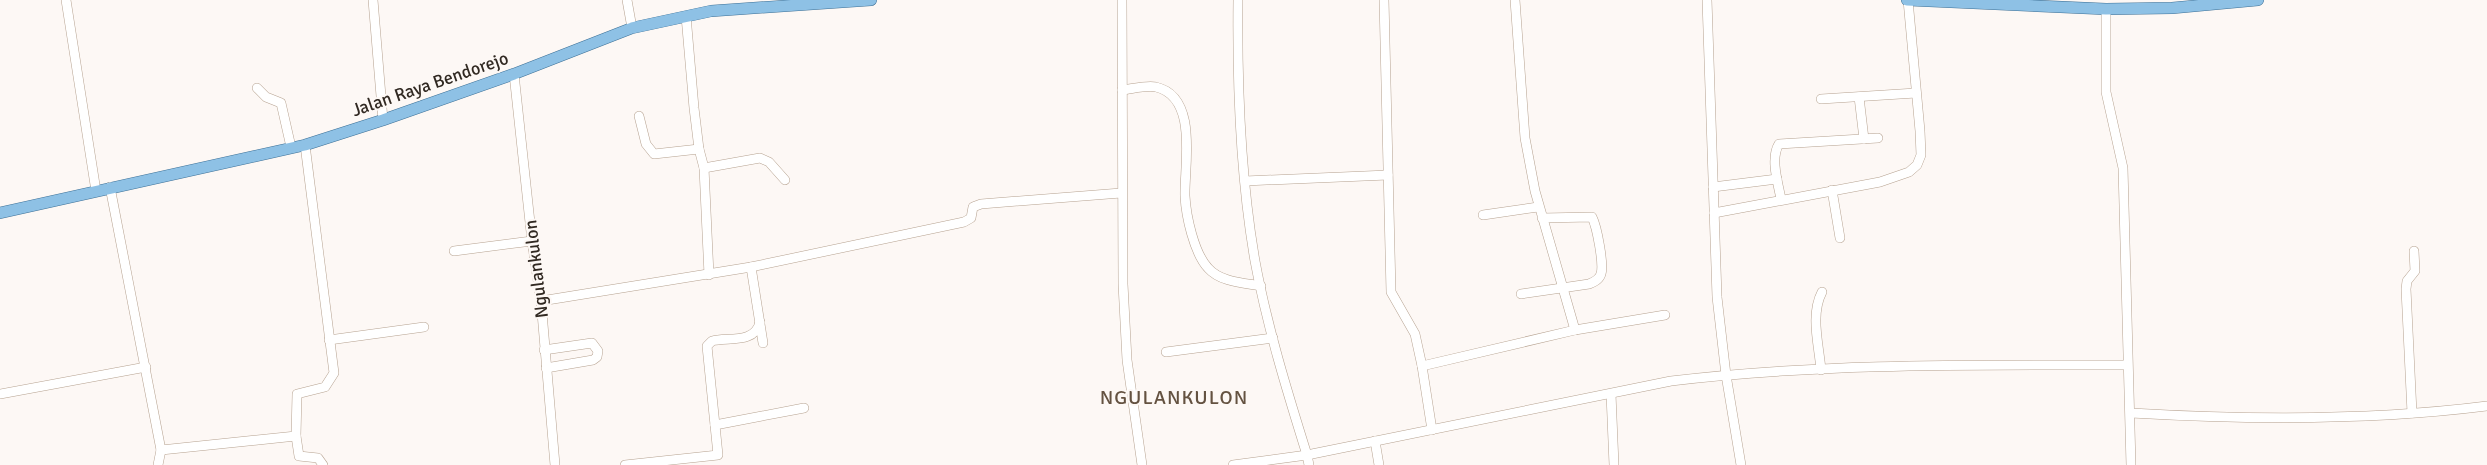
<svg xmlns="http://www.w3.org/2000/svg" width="2487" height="465" font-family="Signika,sans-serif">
	<rect width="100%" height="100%" fill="#fdf8f5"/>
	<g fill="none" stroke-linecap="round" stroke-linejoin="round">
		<defs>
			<g id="minor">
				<polyline points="66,0 96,191"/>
				<polyline points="373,0 383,120"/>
				<polyline points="627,0 632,28"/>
				<polyline points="1122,0 1123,284 1127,360 1142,465"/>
				<path d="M1238 0C1237 87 1240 175 1255 261 1267 326 1287 391 1307 455L1671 381C1822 363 1975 365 2127 365"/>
				<polyline points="1384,0 1391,292 1415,334 1422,366 1432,430"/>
				<polyline points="1515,0 1525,138 1535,191 1575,330 1665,315"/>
				<polyline points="1707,0 1717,297 1726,375 1741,465"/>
				<polyline points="2106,9 2106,92 2123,168 2131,465"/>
				<polyline points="686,16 694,108 699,149 704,168 709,275"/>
				<polyline points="514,74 532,241 541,301 555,465"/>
				<polyline points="257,88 266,97 281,103 291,147"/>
				<path d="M1122 90C1132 89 1146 85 1156 87 1199 97 1184 166 1185 196 1186 216 1194 253 1208 268 1220 282 1244 283 1261 286"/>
				<polyline points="1859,97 1864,139"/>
				<polyline points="1821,99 1916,93"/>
				<polyline points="639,116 646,144 654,154 699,149"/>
				<polyline points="305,145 334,373 325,387 297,394 296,436 299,456 318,458 323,465"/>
				<polyline points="704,168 760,158 769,162 785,180"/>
				<polyline points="1245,181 1388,175"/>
				<polyline points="110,187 161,450 296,436"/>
				<polyline points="1713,187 1777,179"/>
				<polyline points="1832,190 1840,238"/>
				<path d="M1781 199C1778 183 1770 158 1779 144L1878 138"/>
				<polyline points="1714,213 1880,182 1909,172 1917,165 1921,155 1920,131 1908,0"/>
				<polyline points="1483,215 1538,207"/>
				<polyline points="454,251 532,241"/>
				<polyline points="751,267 763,343"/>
				<path d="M1521 294 1589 284C1594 282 1599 280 1601 274 1604 264 1597 227 1592 217L1542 218"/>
				<polyline points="541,301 751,267 964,222 971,218 973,207 981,204 1121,193"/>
				<polyline points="329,340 424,327"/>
				<polyline points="544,350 592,343 598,351 597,357 593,360 546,368"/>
				<polyline points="1166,352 1273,338"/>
				<polyline points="1422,366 1575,330"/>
				<path d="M1821 370C1819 345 1810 315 1822 292"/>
				<polyline points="0,394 146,367"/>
				<polyline points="1611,394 1614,465"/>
				<path d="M2131 413C2250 420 2369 421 2487 406"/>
				<polyline points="2412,413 2406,289 2407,281 2415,271 2414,251"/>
				<polyline points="715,425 804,408"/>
				<polyline points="1375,441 1379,465"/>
				<polyline points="158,465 161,450"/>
				<path d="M625 465 718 455 707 346 712 341C728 337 755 344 760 322"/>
				<polyline points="1233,465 1307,455 1309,465"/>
			</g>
			<g id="major">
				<polyline points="1907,0 2106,9 2172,8 2258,0"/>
				<polyline points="0,213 305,145 383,120 514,74 632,28 711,11 871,0"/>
			</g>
		</defs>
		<use href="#minor" stroke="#b6a290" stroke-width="10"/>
		<use href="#major" stroke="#3d7096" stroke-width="12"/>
		<use href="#minor" stroke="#fff" stroke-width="9"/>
		<use href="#major" stroke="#8ec1e5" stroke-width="11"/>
	</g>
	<g text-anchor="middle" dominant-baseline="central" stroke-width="4" stroke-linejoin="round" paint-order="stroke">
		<g font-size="18" fill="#312922" stroke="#fdf8f5">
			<text transform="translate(430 84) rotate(-19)">Jalan Raya Bendorejo</text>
			<text transform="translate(536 269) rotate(-97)">Ngulankulon</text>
		</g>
		<g font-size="20" letter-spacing="1" fill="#645241" stroke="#fdf8f5">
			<text x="1174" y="397">NGULANKULON</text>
		</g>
	</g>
</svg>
